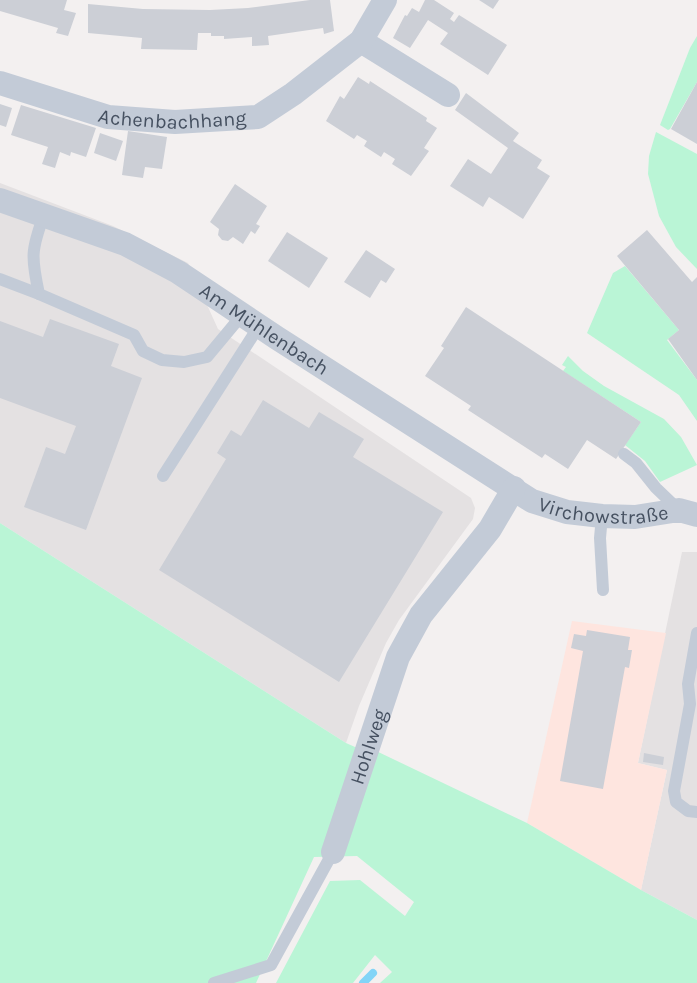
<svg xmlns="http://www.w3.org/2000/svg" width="697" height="983" font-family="Karla,sans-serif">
	<rect width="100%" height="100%" fill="#f3f0f0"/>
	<g fill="#e4e1e2">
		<polygon points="0,183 113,226 188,263 218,329 471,498 475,508 473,519 399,620 386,643 359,706 346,743 0,523"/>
		<polygon points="682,552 697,552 697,920 641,890 667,770 638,763"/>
	</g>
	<polygon fill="#fee5df" points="572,621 666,633 638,763 667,770 641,890 527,823"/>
	<g fill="#baf5d6">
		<polygon points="697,36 697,82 670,129 668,130 660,125 690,48"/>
		<polygon points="656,132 697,154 697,269 676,247 659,216 648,174 649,156"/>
		<polygon points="625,266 679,330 667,340 697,380 697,421 679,395 587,333 613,273"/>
		<polygon points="568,356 583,371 604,386 664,419 681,437 697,465 660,482 645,461 625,445 641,422 563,371 566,367 562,365"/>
		<polygon points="0,523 346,743 355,747 372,749 527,823 641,890 697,920 697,983 380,983 392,972 375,955 353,983 276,983 330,881 360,880 405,916 414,902 357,856 314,857 256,983 0,983"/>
	</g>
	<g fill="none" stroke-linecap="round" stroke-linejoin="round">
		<polyline stroke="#82d4f7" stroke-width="8" points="363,983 373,973"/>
	</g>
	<g fill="#cccfd6">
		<polygon points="0,0 67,0 64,10 76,13 68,36 56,33 58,28 0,11"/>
		<polygon points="310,0 330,0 334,31 324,34 323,28 268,36 269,45 252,46 252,37 224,39 224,36 211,36 211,33 198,33 197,50 141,49 142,38 88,33 88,4 143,9 210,10 248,8"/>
		<polygon points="425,0 434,0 454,13 450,19 454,22 459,15 507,45 488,75 440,44 448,33 428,20 410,48 393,38 405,15 407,16 412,8 419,12"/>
		<polygon points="479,0 499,0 493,9"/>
		<polygon points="358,77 369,84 370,81 427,118 426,121 437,128 424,148 429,151 411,176 392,164 395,159 384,152 381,157 364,146 367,141 357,135 354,139 326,121 340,96 344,99"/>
		<polygon points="697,82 697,144 671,129"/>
		<polygon points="466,93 519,133 513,141 542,160 537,168 550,176 523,219 489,197 483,207 450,186 468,159 491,174 508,148 455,110"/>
		<polygon points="0,104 12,108 6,127 0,125"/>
		<polygon points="21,105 96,128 86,157 71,152 70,156 60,152 55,168 42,164 48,147 11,135"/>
		<polygon points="128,131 167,137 162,169 145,167 143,178 122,175"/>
		<polygon points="100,133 123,141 116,161 94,153"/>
		<polygon points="235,184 267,206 256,224 260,226 255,234 251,231 243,244 233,237 228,241 222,240 218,235 219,229 210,222"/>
		<polygon points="647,230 692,282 697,277 697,380 668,339 679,330 617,256"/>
		<polygon points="287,232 328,258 309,288 268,261"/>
		<polygon points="366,250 395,269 386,283 381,280 370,298 344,282"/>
		<polygon points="466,307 641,422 616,459 587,440 568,469 545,454 542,458 468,410 471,406 425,376 444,348 441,346"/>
		<polygon points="50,319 119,344 111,366 142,378 86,530 24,507 46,447 65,454 76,426 0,398 0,321 43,337"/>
		<polygon points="263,400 309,428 319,412 364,439 353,457 443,512 339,682 159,570 226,459 217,453 231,430 241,436"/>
		<polygon points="587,630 630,637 628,650 632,650 629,668 625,667 603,789 560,781 583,651 571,648 574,634 586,636"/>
		<polygon points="644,753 664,757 663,765 643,762"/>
	</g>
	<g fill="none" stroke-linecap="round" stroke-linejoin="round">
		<g stroke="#c3cbd7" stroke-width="12">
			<path d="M44 215C31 250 31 257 39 294L134 335 143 351 162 360 184 362 207 357 242 315"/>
			<polyline points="0,279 39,294"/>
			<polyline points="624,454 636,463 656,488 679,510"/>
			<polyline points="163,476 259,326"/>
			<polyline points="602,516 600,538 603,590"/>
			<polyline points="697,633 688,684 690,704 674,791 676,802 688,811 697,812"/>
			<polyline points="214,983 271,965 333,852"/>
		</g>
		<g stroke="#c3cbd7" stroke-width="24">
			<polyline points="361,41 448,95"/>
			<path id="s1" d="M0 83 108 117 175 122 258 117 293 94 361 41 385 0"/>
			<path id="s2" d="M0 200 125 244 178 272 277 338 532 501 567 512 602 516 635 517 679 510 697 515"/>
			<path id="s3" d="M333 852 398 657 421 615 490 529 514 488"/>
		</g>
	</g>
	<g text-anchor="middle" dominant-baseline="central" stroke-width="4.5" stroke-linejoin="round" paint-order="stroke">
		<g font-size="20" fill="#465161" stroke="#fff">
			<text stroke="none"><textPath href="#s1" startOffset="178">Achenbachhang</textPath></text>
			<text stroke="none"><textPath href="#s2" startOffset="296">Am Mühlenbach</textPath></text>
			<text stroke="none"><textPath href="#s2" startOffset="687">Virchowstraße</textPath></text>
			<text stroke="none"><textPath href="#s3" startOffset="111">Hohlweg</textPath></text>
		</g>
	</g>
</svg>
